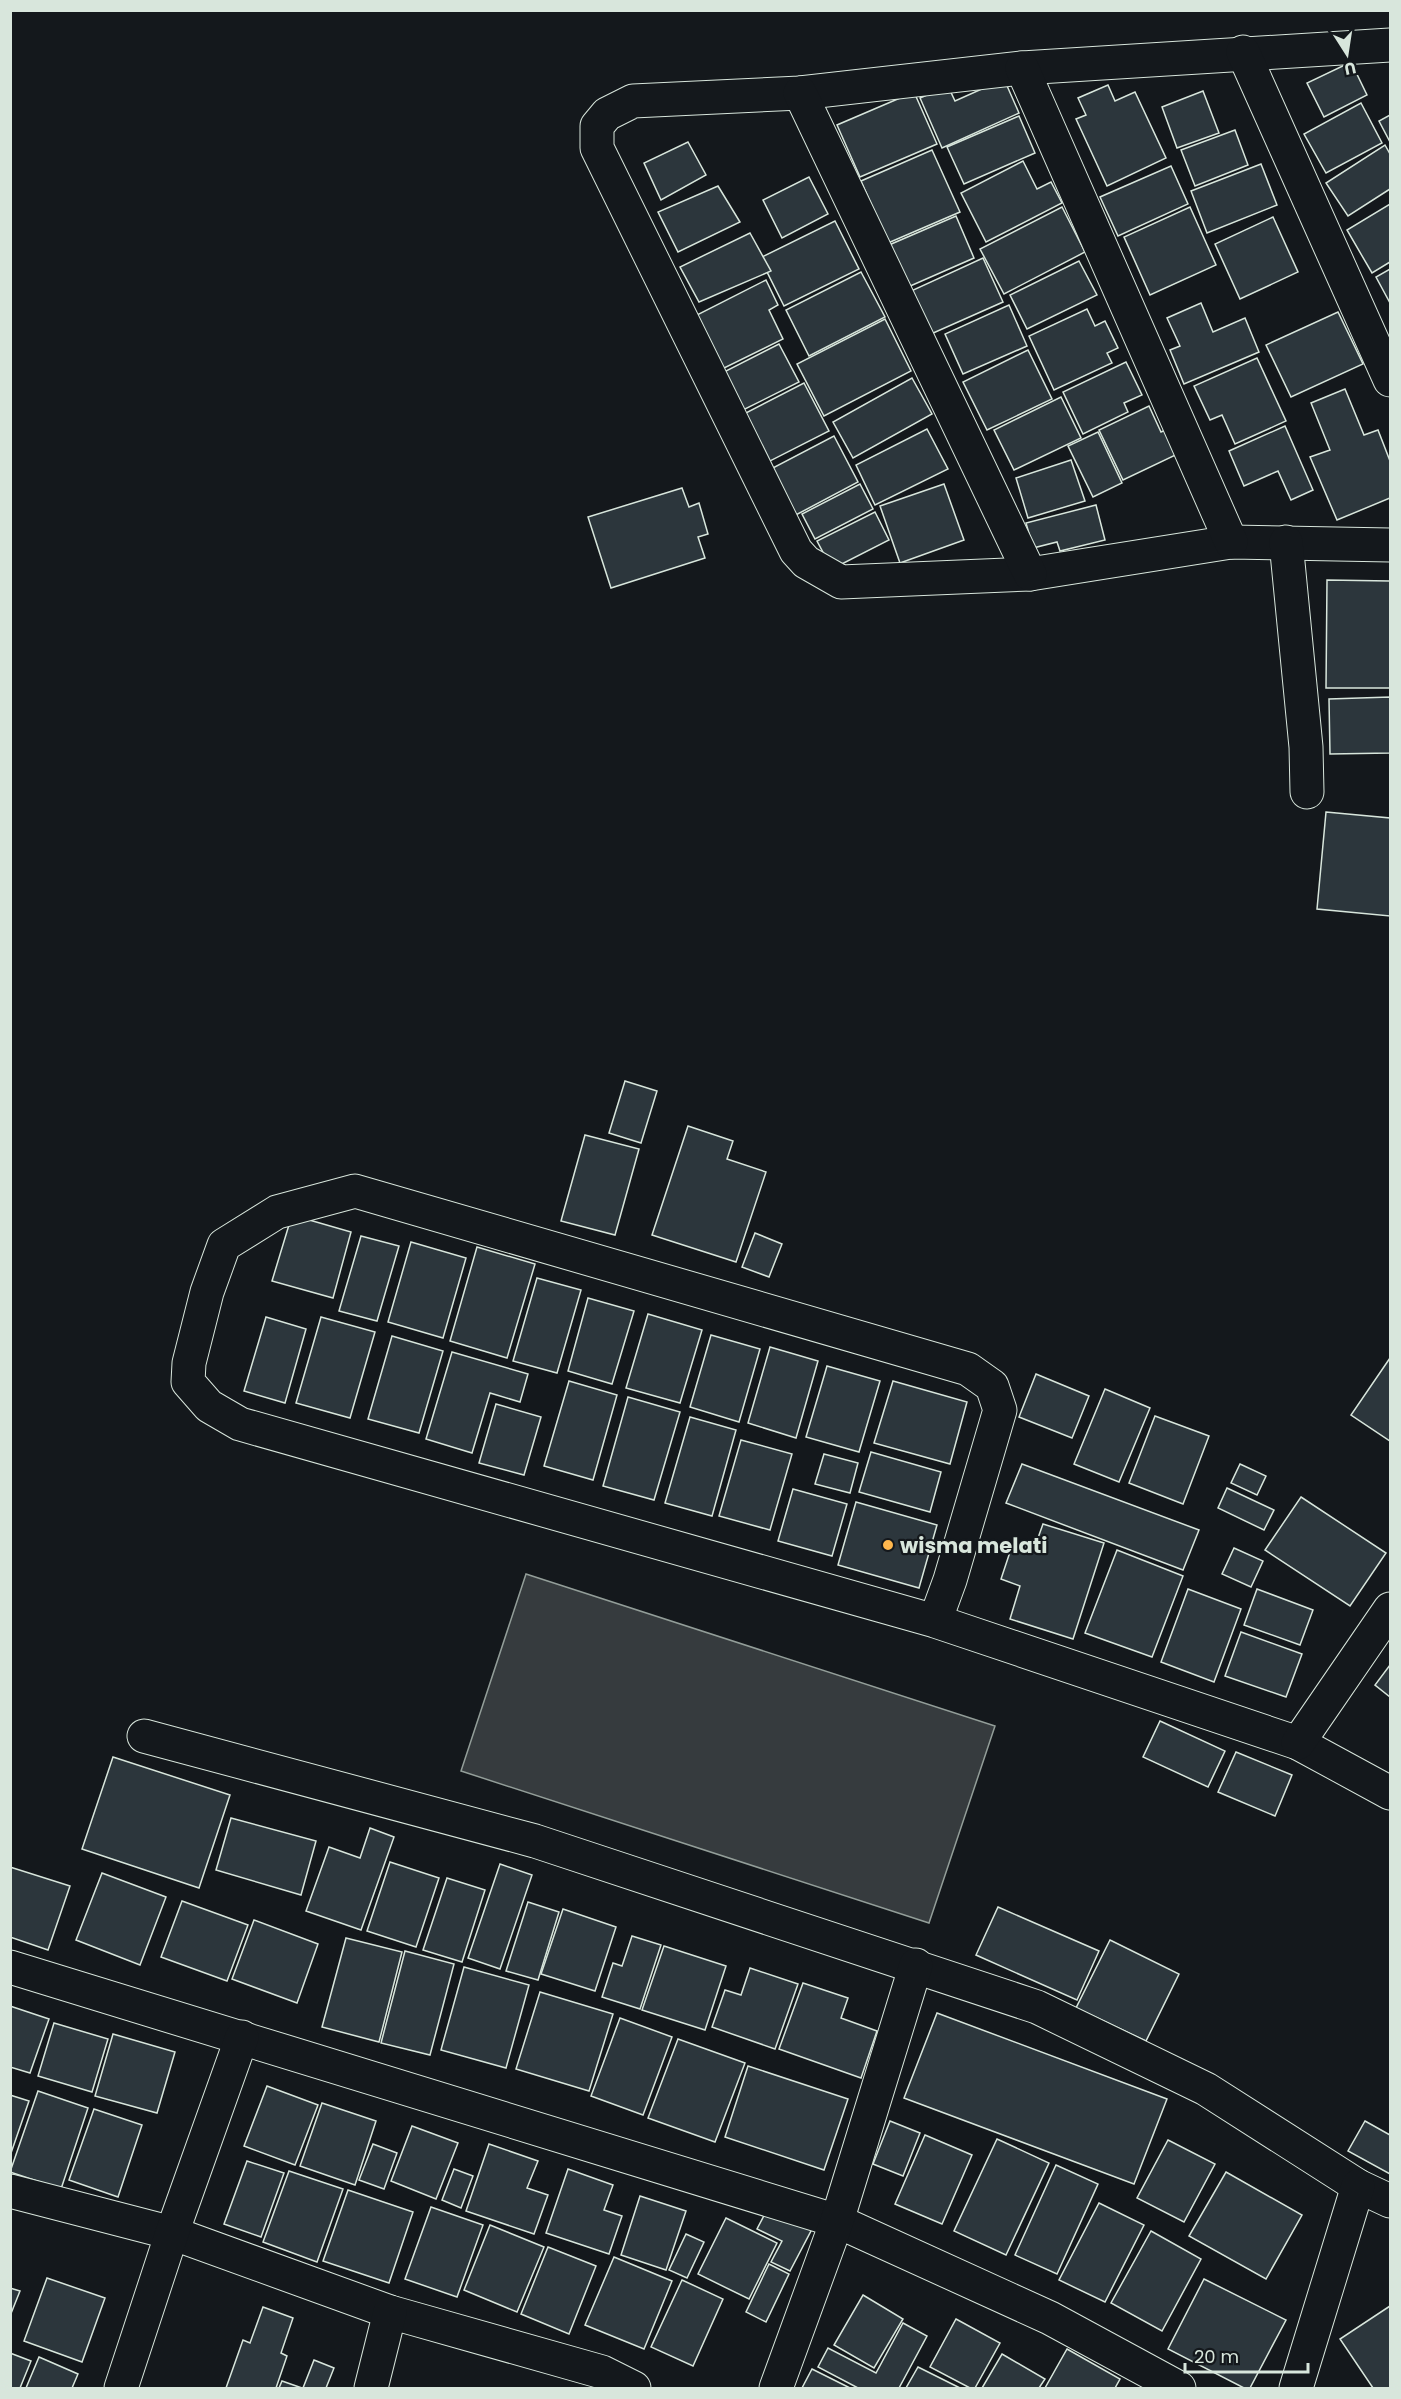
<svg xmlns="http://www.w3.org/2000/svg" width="1401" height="2399" font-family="Poppins,sans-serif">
	<rect width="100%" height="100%" fill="#14181c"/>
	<polygon fill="#363b3e" stroke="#939e99" stroke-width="1.5" points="526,1574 995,1726 929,1923 461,1771"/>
	<g fill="#2c363c" stroke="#d8e6dc" stroke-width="1.5">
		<polygon points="1351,62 1367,95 1324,117 1307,83"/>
		<polygon points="1004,79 1019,113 942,148 920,98 948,86 955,101"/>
		<polygon points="1108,85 1115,101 1135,92 1166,158 1107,186 1076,119 1086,115 1078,98"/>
		<polygon points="1203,91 1219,133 1177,148 1162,107"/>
		<polygon points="914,92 937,144 860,177 837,125"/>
		<polygon points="1361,103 1382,143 1326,173 1304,134"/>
		<polygon points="1390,115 1390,142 1379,121"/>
		<polygon points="1019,116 1035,153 964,184 947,147"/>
		<polygon points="1235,130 1248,165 1195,186 1181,150"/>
		<polygon points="688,142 706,175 661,200 644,163"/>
		<polygon points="1385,145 1390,154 1390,189 1348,216 1326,183"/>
		<polygon points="932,150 960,212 888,243 861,181"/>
		<polygon points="1023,161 1037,189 1051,182 1062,203 986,242 961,193"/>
		<polygon points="1261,164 1277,205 1207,233 1191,191"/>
		<polygon points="1171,166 1188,204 1118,236 1100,197"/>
		<polygon points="809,177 828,214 782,238 763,200"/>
		<polygon points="718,186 740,222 678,252 658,212"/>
		<polygon points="1390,204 1390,262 1372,273 1347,230"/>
		<polygon points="1062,207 1085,252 1004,294 980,249"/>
		<polygon points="1190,207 1216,265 1150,295 1124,237"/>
		<polygon points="956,216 974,258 908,287 889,245"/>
		<polygon points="1273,217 1298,272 1240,299 1215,244"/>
		<polygon points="835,221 859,269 784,306 760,258"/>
		<polygon points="750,233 771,271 699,302 680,267"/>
		<polygon points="983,258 1003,302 931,334 911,291"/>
		<polygon points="1079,261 1097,295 1027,329 1010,295"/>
		<polygon points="1390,269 1390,303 1376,277"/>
		<polygon points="861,272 885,317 809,356 786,310"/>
		<polygon points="766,280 778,305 769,310 783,339 716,372 689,319"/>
		<polygon points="1201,303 1213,332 1245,318 1259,352 1184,384 1170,350 1180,346 1167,318"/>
		<polygon points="1009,305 1027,346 963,374 945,334"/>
		<polygon points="1087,309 1095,326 1105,321 1118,348 1107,353 1112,363 1054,390 1029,336"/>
		<polygon points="1338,312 1363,364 1291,397 1266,345"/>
		<polygon points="885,319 911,371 824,416 797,364"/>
		<polygon points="779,344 799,382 739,412 720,374"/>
		<polygon points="1028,350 1052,399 987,430 963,382"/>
		<polygon points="1257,358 1286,421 1235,444 1222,415 1210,420 1194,386"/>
		<polygon points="1126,362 1142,395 1124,403 1128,412 1083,434 1063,392"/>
		<polygon points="912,378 932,414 853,458 833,422"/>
		<polygon points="804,383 829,431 762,465 738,417"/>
		<polygon points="1345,389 1364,435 1378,430 1390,461 1390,498 1337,520 1310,457 1330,450 1311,403"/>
		<polygon points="1061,397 1081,438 1014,470 994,430"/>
		<polygon points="1149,406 1161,432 1173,427 1184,451 1123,480 1099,430"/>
		<polygon points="1285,426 1313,490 1291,500 1278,471 1244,486 1229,451"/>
		<polygon points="927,429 948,469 875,505 856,465"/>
		<polygon points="1098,432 1122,483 1093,497 1068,446"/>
		<polygon points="834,436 858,482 792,517 767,471"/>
		<polygon points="1071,460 1085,501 1028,518 1016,478"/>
		<polygon points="860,484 873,509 815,539 802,514"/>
		<polygon points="944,484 964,540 900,563 880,506"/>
		<polygon points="682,488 689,507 699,503 708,534 698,537 705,558 611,588 588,517"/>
		<polygon points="1096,505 1105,540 1060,551 1057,542 1033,548 1026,523"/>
		<polygon points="875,512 889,540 832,569 817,541"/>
		<polygon points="1327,580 1390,581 1390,688 1326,688"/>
		<polygon points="1390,697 1390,753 1330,754 1329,699"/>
		<polygon points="1326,812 1390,818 1390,916 1317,909"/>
		<polygon points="625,1081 657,1091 641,1143 609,1133"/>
		<polygon points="688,1126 733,1141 727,1159 766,1172 736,1262 652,1235"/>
		<polygon points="585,1135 639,1149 615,1235 561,1221"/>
		<polygon points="292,1215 351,1232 333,1298 272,1281"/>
		<polygon points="755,1233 782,1244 769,1277 742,1267"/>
		<polygon points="361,1236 399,1246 377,1321 339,1311"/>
		<polygon points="411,1242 466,1258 443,1338 388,1322"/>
		<polygon points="477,1247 535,1264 507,1358 450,1341"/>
		<polygon points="537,1278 581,1290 557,1373 513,1361"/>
		<polygon points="588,1298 634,1311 612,1384 568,1371"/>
		<polygon points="648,1314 702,1330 680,1403 626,1388"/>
		<polygon points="266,1317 306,1329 285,1403 244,1391"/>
		<polygon points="321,1317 375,1332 350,1418 296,1403"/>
		<polygon points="711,1335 760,1349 739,1422 690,1407"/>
		<polygon points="392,1336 443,1351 419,1433 368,1419"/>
		<polygon points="770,1347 818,1361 796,1438 748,1423"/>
		<polygon points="452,1352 528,1374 520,1402 490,1393 472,1453 426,1439"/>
		<polygon points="1390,1358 1390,1441 1351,1415"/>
		<polygon points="827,1366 880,1381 859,1452 806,1437"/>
		<polygon points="1036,1374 1089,1396 1072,1438 1019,1417"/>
		<polygon points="569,1381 617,1395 593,1480 544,1466"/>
		<polygon points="893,1381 967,1402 950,1464 874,1443"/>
		<polygon points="1105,1389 1150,1408 1119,1482 1074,1464"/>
		<polygon points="628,1397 680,1412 654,1500 603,1486"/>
		<polygon points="496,1404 541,1417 524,1475 479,1463"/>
		<polygon points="1155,1416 1209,1436 1183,1504 1129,1483"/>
		<polygon points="690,1417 736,1430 712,1516 665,1503"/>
		<polygon points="741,1440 792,1454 770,1530 719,1516"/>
		<polygon points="871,1452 941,1472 930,1512 859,1492"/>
		<polygon points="824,1454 858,1463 850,1493 815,1484"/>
		<polygon points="1022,1464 1199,1530 1183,1570 1006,1503"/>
		<polygon points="1240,1464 1266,1476 1257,1495 1231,1483"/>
		<polygon points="1227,1488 1274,1510 1264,1530 1218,1508"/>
		<polygon points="793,1489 847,1504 832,1556 778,1541"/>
		<polygon points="1301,1497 1386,1553 1350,1606 1265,1550"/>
		<polygon points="856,1502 937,1525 919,1588 838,1565"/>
		<polygon points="1043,1524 1104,1543 1073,1639 1010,1619 1020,1586 1001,1579 1013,1543 1034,1549"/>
		<polygon points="1234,1548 1263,1561 1251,1587 1222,1574"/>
		<polygon points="1117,1550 1183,1576 1152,1657 1085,1633"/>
		<polygon points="1188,1589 1241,1609 1214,1682 1161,1662"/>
		<polygon points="1257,1589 1313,1610 1300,1645 1244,1625"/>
		<polygon points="1241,1632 1302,1654 1286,1697 1225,1676"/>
		<polygon points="1390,1665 1390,1697 1375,1685"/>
		<polygon points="1160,1721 1225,1751 1208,1787 1143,1757"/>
		<polygon points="1236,1752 1292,1775 1275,1816 1218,1792"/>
		<polygon points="113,1757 230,1795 199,1888 82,1849"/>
		<polygon points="231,1818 316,1841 301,1895 216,1870"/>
		<polygon points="370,1828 394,1837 361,1930 306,1911 329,1847 360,1858"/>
		<polygon points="390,1862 439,1878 416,1947 367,1931"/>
		<polygon points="500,1864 532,1875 500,1969 468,1958"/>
		<polygon points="10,1867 70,1886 48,1950 10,1937"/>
		<polygon points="102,1873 166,1897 140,1965 76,1940"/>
		<polygon points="447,1878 485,1890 462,1962 423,1950"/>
		<polygon points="182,1901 248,1925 227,1981 161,1957"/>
		<polygon points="528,1902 559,1912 538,1980 506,1971"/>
		<polygon points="998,1907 1099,1951 1077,2000 976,1955"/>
		<polygon points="563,1909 616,1927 595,1991 541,1974"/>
		<polygon points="254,1920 318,1944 297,2003 232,1979"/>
		<polygon points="632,1936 661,1945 640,2009 602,1997 613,1963 622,1966"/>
		<polygon points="346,1938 402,1952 379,2042 322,2027"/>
		<polygon points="1110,1940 1179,1974 1146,2041 1076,2008"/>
		<polygon points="664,1946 726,1966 705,2030 642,2010"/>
		<polygon points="405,1951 454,1964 430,2055 381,2043"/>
		<polygon points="464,1967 529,1985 506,2068 441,2050"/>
		<polygon points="750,1968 798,1984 775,2049 712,2027 725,1990 741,1995"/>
		<polygon points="803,1983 848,1998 841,2018 877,2031 861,2078 779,2049"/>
		<polygon points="540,1992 613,2014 589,2091 516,2069"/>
		<polygon points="10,2006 49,2019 30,2073 10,2067"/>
		<polygon points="937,2013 1167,2099 1134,2184 904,2098"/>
		<polygon points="620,2018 672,2037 643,2115 591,2096"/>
		<polygon points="54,2023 108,2039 92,2092 38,2076"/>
		<polygon points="113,2034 175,2052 157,2113 95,2096"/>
		<polygon points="678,2039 745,2063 715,2142 648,2118"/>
		<polygon points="748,2066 848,2099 824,2170 725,2137"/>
		<polygon points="267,2086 318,2105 295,2165 244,2146"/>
		<polygon points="38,2091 88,2108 61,2189 10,2172"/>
		<polygon points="10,2095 29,2101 10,2156"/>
		<polygon points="322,2103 376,2121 355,2185 300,2166"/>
		<polygon points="94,2109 142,2125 118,2197 69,2180"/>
		<polygon points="890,2121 920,2133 903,2176 873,2164"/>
		<polygon points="1365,2121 1390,2135 1390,2174 1348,2151"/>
		<polygon points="412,2126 458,2143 436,2199 391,2181"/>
		<polygon points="925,2135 972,2155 942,2224 895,2204"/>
		<polygon points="997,2139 1049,2163 1006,2255 954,2231"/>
		<polygon points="1168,2140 1215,2164 1184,2222 1137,2198"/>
		<polygon points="373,2144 397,2153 384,2189 359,2180"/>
		<polygon points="489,2144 538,2161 527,2188 548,2195 534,2234 466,2211"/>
		<polygon points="247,2161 284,2173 261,2237 224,2224"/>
		<polygon points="1056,2165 1098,2184 1057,2274 1015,2255"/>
		<polygon points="454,2169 473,2176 461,2208 442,2200"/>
		<polygon points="568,2169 613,2185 604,2210 622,2216 609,2254 546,2233"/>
		<polygon points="289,2171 343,2189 317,2262 263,2242"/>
		<polygon points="1226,2172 1302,2215 1266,2279 1189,2236"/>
		<polygon points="348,2190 413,2212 389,2283 323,2261"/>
		<polygon points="640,2196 686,2211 666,2270 621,2255"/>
		<polygon points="1099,2203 1144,2225 1105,2302 1059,2280"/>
		<polygon points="431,2207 483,2225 457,2297 405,2279"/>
		<polygon points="768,2208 812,2229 790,2271 771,2262 782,2241 757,2229"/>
		<polygon points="726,2218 777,2243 749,2299 698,2274"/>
		<polygon points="490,2225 544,2247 517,2312 464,2290"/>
		<polygon points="1151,2231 1201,2259 1162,2331 1111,2303"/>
		<polygon points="686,2234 704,2242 687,2278 669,2270"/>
		<polygon points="548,2247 596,2266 569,2334 521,2314"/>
		<polygon points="614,2257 672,2281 644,2349 585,2325"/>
		<polygon points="769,2264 789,2274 766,2322 746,2312"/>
		<polygon points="47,2278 105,2298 82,2362 24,2341"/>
		<polygon points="1204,2279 1286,2320 1250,2388 1244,2388 1168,2349"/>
		<polygon points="682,2280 723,2299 693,2366 651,2347"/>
		<polygon points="10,2288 20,2291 10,2316"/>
		<polygon points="863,2295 903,2319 874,2368 834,2345"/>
		<polygon points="1390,2306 1390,2388 1373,2388 1340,2339"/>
		<polygon points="263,2307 293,2318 281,2353 287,2356 276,2388 226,2388 243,2340 250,2343"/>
		<polygon points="956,2319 1000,2343 975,2388 970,2388 930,2367"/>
		<polygon points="903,2323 927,2336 899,2388 858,2388 818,2367 828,2348 876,2373"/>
		<polygon points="1067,2349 1120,2379 1115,2388 1045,2388"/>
		<polygon points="10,2353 31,2361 20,2388 10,2388"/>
		<polygon points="1002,2354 1045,2379 1039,2388 982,2388"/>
		<polygon points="39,2357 78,2374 72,2388 26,2388"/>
		<polygon points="314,2360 334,2368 326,2388 303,2388"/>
		<polygon points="918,2367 960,2388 906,2388"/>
		<polygon points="812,2369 850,2388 802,2388"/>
		<polygon points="282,2381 302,2388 279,2388"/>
	</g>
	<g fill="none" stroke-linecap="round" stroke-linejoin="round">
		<defs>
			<g id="minor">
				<polyline points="1390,45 1022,68 800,93 633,101 607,114 597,126 597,148 796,551 806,562 841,582 1030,574 1231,542 1390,545"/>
				<polyline points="1243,52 1390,380"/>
				<polyline points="1022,68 1231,542"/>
				<polyline points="800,93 1030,574"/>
				<polyline points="1286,542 1306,747 1307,792"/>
				<polyline points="935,1621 950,1580 1000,1410 992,1386 968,1369 355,1191 277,1212 224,1245 207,1292 189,1363 188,1382 209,1406 240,1424 935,1621 1298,1743 1390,1793"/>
				<polyline points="144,1736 535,1841 1037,2007 1206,2089 1358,2186 1390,2201"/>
				<polyline points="1298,1743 1390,1609"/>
				<polyline points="10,1967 837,2221 1050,2318 1179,2388"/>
				<polyline points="10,2191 172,2233 390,2312 602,2372 634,2388"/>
				<polyline points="121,2388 172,2233 242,2037"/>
				<polyline points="371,2388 390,2312"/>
				<polyline points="776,2388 837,2221 916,1965"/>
				<polyline points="1296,2388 1358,2186"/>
			</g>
		</defs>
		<use href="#minor" stroke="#d8e6dc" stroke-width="35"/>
		<use href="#minor" stroke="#14181c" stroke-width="33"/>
	</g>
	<circle fill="#ffb74d" stroke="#14181c" stroke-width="2" cx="888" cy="1545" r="6"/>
	<g text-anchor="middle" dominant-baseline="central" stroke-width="4.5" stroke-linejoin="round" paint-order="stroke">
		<g font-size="21" font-weight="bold" fill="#d8e6dc" stroke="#14181c" text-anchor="start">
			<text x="900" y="1545">wisma melati</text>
		</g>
	</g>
	<rect width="1401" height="2399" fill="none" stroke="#d8e6dc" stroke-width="24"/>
	<g transform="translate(1347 54) rotate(168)" stroke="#14181c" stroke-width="4.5" paint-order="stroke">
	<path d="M0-4.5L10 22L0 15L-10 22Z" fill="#d8e6dc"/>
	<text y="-9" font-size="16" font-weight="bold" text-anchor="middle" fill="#d8e6dc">U</text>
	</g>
	<path d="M1185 2363v9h123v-9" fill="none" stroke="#d8e6dc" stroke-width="3"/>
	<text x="1194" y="2363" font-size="18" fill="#d8e6dc" stroke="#14181c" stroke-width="4.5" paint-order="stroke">20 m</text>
</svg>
